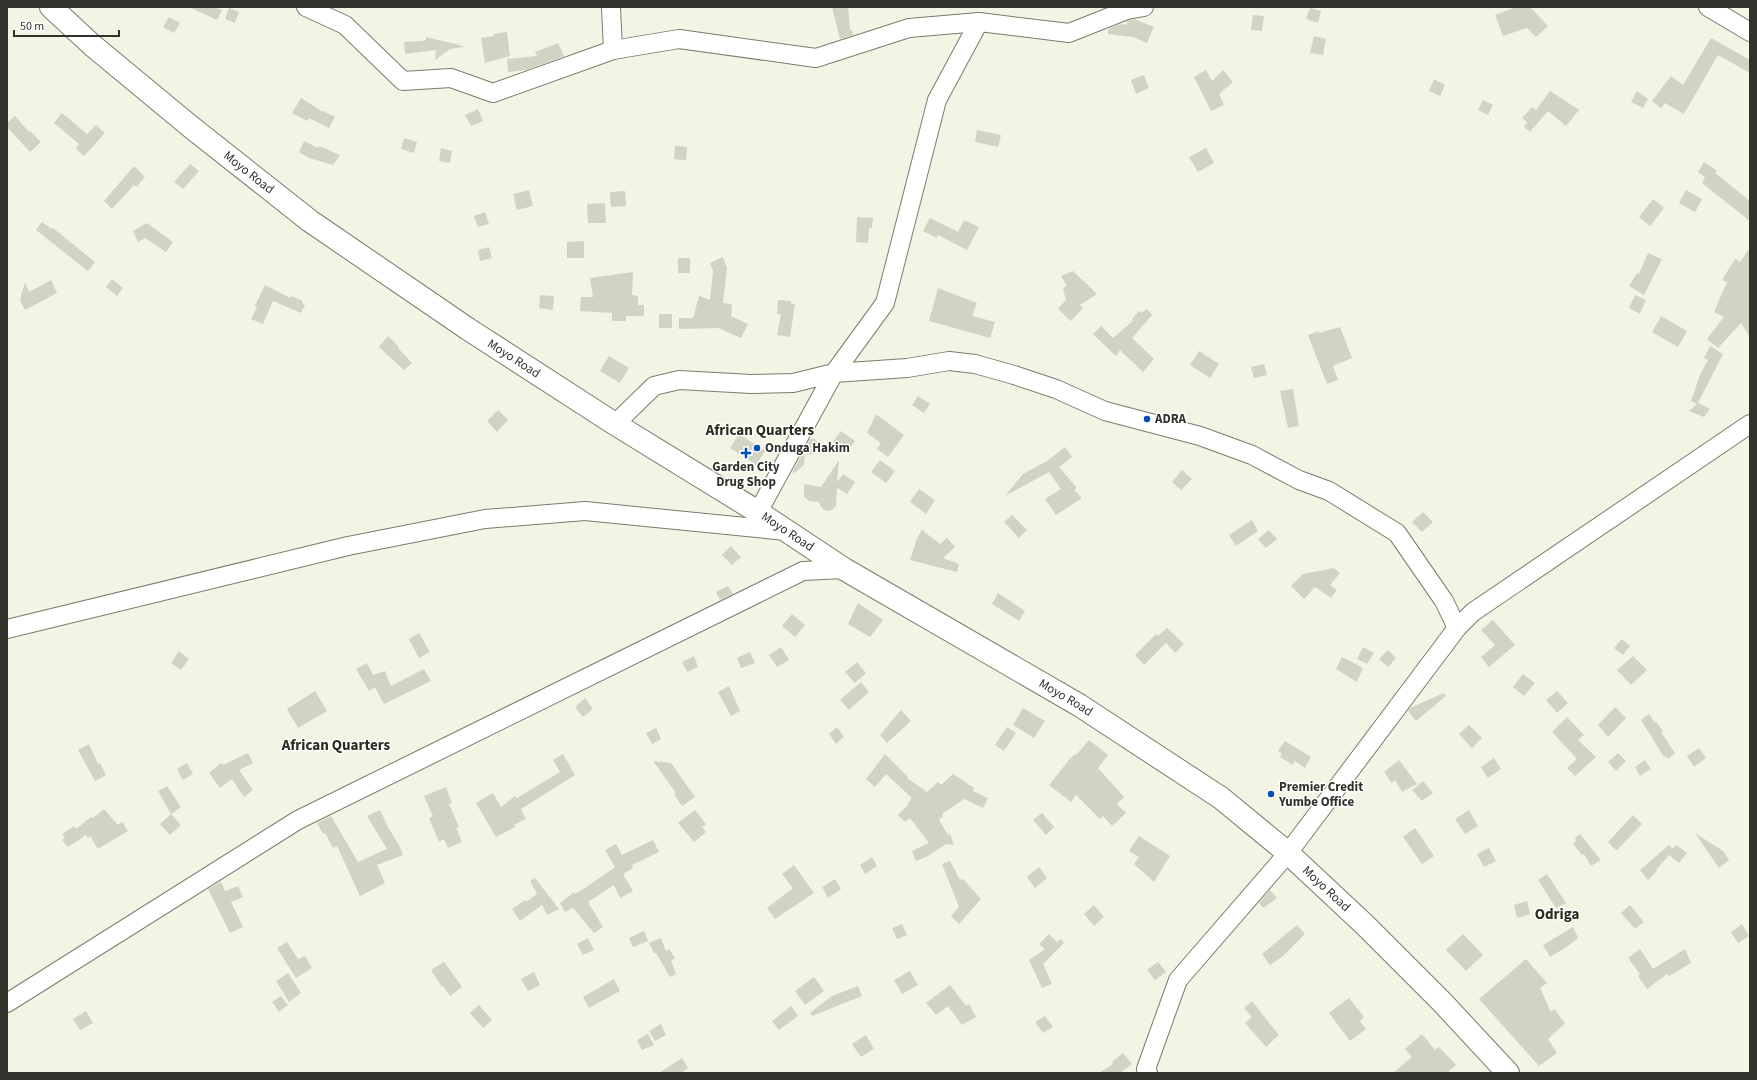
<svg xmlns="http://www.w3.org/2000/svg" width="1757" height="1080" font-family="'Source Sans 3',sans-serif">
	<rect width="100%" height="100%" fill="#f3f4e4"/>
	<g fill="#d2d3c2">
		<polygon points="189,7 215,7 222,10 217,20"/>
		<polygon points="832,7 848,7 850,30 852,30 853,35 840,39"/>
		<polygon points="1517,7 1530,7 1548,26 1536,37 1527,28 1503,36 1495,15"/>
		<polygon points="229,8 239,12 235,23 225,19"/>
		<polygon points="1310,8 1321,11 1318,23 1306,19"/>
		<polygon points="1253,15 1264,16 1262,31 1251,30"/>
		<polygon points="169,17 180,23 174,33 163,27"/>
		<polygon points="1134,19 1154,27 1147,43 1133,37 1108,34 1108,29 1121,24 1127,25 1127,21"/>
		<polygon points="507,32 510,56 485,63 481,38 494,36 494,34"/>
		<polygon points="1314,36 1326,39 1323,55 1310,53"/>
		<polygon points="426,37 463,46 463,47 450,49 435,60 436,50 405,54 404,42 422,41 426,40"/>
		<polygon points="1711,38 1750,60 1750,73 1718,55 1684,114 1665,103 1661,108 1652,101 1671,76 1683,85"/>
		<polygon points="558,43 564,56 526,70 508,72 507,59 537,56 535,52"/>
		<polygon points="1206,70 1212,81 1223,70 1233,82 1219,94 1224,105 1211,111 1194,77"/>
		<polygon points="1144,75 1149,88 1136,94 1131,80"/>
		<polygon points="1434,79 1445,85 1440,96 1429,91"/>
		<polygon points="1550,91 1579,110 1566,126 1548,111 1530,132 1524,127 1527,122 1522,118 1532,107 1536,110"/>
		<polygon points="1637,91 1648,99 1643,108 1631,102"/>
		<polygon points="301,98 323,112 323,111 335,117 329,128 309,118 307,121 292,113"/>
		<polygon points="1483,100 1493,105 1488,115 1478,110"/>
		<polygon points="478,109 483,121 471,126 465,115"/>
		<polygon points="62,113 87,134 96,125 105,133 84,156 76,149 79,144 54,123"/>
		<polygon points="15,116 29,132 30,131 41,142 30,152 7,127 7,123"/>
		<polygon points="977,130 1001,135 998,147 975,142"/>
		<polygon points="404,138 417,142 414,153 401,149"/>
		<polygon points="304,141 318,148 319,146 340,155 333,165 309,158 299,152"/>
		<polygon points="675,146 687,147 686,160 674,159"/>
		<polygon points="441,148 452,151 450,163 439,161"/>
		<polygon points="1206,148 1214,163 1198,172 1189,157"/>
		<polygon points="1704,162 1717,171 1715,173 1750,201 1750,221 1702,183 1705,177 1698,172"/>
		<polygon points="190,164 199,171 183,189 174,182"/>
		<polygon points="134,166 145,177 136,187 134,185 112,209 104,201"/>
		<polygon points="529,190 533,206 517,210 513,194"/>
		<polygon points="1686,190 1702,199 1695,212 1679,203"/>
		<polygon points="625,191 626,206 611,207 610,192"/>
		<polygon points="1653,199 1664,208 1650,226 1639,217"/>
		<polygon points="605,203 606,223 588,223 587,204"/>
		<polygon points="485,212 489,224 478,227 474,216"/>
		<polygon points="857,217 873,218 872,228 869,228 868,243 856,242"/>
		<polygon points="930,218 958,232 964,220 979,227 967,250 938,235 937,238 923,231"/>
		<polygon points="42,222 52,229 53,228 95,262 88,271 36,230"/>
		<polygon points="147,223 173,242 166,252 145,238 138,242 133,231"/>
		<polygon points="584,241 584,258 567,258 567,242"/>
		<polygon points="489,247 492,258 480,261 478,250"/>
		<polygon points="1750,248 1750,337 1741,323 1718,348 1707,339 1724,317 1714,312 1727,282 1722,280 1735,259 1740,262"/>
		<polygon points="1648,253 1662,259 1644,295 1629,286 1637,273 1639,274"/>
		<polygon points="723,257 727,268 723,303 732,304 731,316 748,324 741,338 718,328 679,329 679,318 693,318 699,296 710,300 713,271 710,263"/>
		<rect x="678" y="258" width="12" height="15"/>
		<polygon points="1073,271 1097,294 1080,305 1083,308 1071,321 1058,309 1066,300 1063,288 1067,286 1061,276"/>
		<polygon points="633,272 632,295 638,296 638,305 644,305 644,316 626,316 626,321 612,321 612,313 580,311 581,297 593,297 590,278"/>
		<polygon points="112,279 123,288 117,296 106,287"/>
		<polygon points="51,280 57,293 25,310 20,300 25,282 29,292"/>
		<polygon points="265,285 290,298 291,296 303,301 302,303 305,305 301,313 273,301 263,324 251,319 257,307 255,306"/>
		<polygon points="938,288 977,303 972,316 995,322 990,338 929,321"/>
		<polygon points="540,295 554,296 553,310 539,308"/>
		<polygon points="1635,295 1646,300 1640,314 1629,308"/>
		<polygon points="778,300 791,301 791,304 795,304 790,337 777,335 781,314 777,314"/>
		<polygon points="1147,309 1152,315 1132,338 1154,359 1143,372 1120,350 1116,356 1093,334 1101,326 1113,338 1133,321 1132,319 1139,311 1141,313"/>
		<rect x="659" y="314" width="13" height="14"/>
		<polygon points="1661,316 1687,331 1678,347 1652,332"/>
		<polygon points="1340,327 1352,358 1333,366 1338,380 1327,384 1308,335 1318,331 1319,333"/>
		<polygon points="388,336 399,347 398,348 412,363 404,370 379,347"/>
		<polygon points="1710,346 1723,354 1698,403 1710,409 1704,417 1689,411 1697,404 1691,401 1700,375 1708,360 1704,358"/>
		<polygon points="1199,351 1219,364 1210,378 1190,365"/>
		<polygon points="609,356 629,368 620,383 600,371"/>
		<polygon points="1264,364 1267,375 1254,378 1251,367"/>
		<polygon points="1293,389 1299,426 1288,428 1280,391"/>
		<polygon points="918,396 930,404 924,413 912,405"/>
		<polygon points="498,410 508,420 497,432 487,421"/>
		<polygon points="876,414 904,435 888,457 877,449 881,443 867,433"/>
		<polygon points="841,431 855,441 846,453 833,442"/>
		<polygon points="739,434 765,451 756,465 730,448"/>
		<polygon points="810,439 815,439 820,446 815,453 807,455 805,448"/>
		<polygon points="1065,447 1072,457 1059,467 1077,488 1074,490 1082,498 1056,515 1045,499 1061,489 1049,472 1005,496 1023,474 1047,461"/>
		<polygon points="805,455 804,465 793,474 794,469 801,456"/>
		<polygon points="839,460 837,482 843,474 855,482 847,494 837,488 836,506 832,510 826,511 821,507 819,502 809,501 804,497 804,484 821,487"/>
		<polygon points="880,460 895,471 886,483 871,472"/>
		<polygon points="1182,470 1192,479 1181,490 1172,482"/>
		<polygon points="919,489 935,500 926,514 910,502"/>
		<polygon points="1423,512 1433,522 1422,532 1412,522"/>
		<polygon points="1012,515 1027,530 1019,538 1004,522"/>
		<polygon points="1252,520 1258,531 1236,546 1229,535"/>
		<polygon points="922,530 940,544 947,538 955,547 943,558 959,564 957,572 910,560 917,538"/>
		<polygon points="1269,530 1277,539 1266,548 1258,539"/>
		<polygon points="731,546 741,557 732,565 722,555"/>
		<polygon points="1334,568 1340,573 1330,585 1337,590 1331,598 1315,587 1304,599 1291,586 1303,574"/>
		<polygon points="728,586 733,594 720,600 716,592"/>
		<polygon points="998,593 1025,611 1019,621 992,604"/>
		<polygon points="858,603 883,620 870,637 848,624"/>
		<polygon points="792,614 805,625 795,637 782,626"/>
		<polygon points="1493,620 1515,645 1489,667 1481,657 1495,645 1481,630"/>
		<polygon points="1167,628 1184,644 1175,653 1166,643 1144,665 1135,655 1156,634 1158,636"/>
		<polygon points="419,633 430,652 419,658 409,639"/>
		<polygon points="1622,639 1630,646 1623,655 1614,648"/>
		<polygon points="781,647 789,660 777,667 769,655"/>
		<polygon points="1363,647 1374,653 1367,664 1357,659"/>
		<polygon points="1388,650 1396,658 1388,667 1379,659"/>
		<polygon points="179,651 189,659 181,670 171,663"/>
		<polygon points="750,652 755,663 741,668 737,658"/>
		<polygon points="694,656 698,667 687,672 682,662"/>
		<polygon points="1633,656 1647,670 1631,685 1617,670"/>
		<polygon points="1342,657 1363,668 1357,682 1336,669"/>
		<polygon points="857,662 866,673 855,683 845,672"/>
		<polygon points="367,663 373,675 385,671 391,686 424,669 431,681 384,704 375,687 369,691 356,669"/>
		<polygon points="1523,674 1535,683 1524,696 1513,687"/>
		<polygon points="861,682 869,692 849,710 840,700"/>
		<polygon points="729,686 740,711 731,716 718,692"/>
		<polygon points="315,691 327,711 298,728 287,709"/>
		<polygon points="1557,691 1568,703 1557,713 1546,700"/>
		<polygon points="1444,693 1446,696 1416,721 1408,711 1410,708"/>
		<polygon points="585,698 593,709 583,717 575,707"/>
		<polygon points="1615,707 1626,718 1608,737 1598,725"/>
		<polygon points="1023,708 1045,721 1034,738 1013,725"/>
		<polygon points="901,710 911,721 887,743 880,735"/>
		<polygon points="1649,714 1655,723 1656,722 1663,731 1661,732 1675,753 1668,759 1666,756 1664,757 1641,720"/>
		<polygon points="1567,717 1584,735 1578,740 1596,757 1575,776 1567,768 1577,759 1552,732"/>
		<polygon points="1469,725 1482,738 1472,748 1459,734"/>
		<polygon points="837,727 844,737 836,744 829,734"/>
		<polygon points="1007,727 1016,733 1004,751 995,745"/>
		<polygon points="656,728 661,739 652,744 646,733"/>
		<polygon points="1089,740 1108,755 1098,768 1124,797 1117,804 1126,813 1112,826 1103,816 1100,819 1076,795 1071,802 1049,785 1069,760 1075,754 1076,755"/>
		<polygon points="1285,741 1311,757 1305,768 1295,761 1293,765 1280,757 1282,754 1278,751"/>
		<polygon points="89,744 98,764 100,763 106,775 95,781 78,750"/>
		<polygon points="1699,748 1706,758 1694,767 1687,756"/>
		<polygon points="248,753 253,763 239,770 253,790 244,797 232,779 220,788 209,773 221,763 223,765"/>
		<polygon points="1618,753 1626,761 1616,771 1608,762"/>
		<polygon points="563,754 575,775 521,809 526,819 514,825 515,827 496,837 476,803 493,793 501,807 515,796 517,798 560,772 553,760"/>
		<polygon points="885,754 908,777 907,778 927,792 938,782 941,785 953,774 974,788 973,791 988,798 983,808 964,799 942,814 943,816 939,820 948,835 950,834 954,845 946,844 928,856 916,861 912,851 929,843 910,818 905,822 898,815 909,804 908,803 912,798 886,774 875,787 866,779"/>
		<polygon points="1494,758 1501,769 1488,778 1481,767"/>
		<polygon points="1399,760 1417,784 1402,792 1395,780 1392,783 1384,772"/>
		<polygon points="1645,760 1651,769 1640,776 1635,767"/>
		<polygon points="653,761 671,763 695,797 682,806 674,794 676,793"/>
		<polygon points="187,763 193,774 183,780 177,769"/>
		<polygon points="1423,781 1433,793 1422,801 1412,790"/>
		<polygon points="167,786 181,807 171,814 158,791"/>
		<polygon points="446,787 452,803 449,804 459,827 456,828 462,842 448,848 444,839 439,842 429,818 433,816 424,796"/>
		<polygon points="104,809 118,825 122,822 128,831 98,849 90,836 88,838 86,835 68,847 62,840 65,838 62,834 74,826 76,829 91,817 93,818"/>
		<polygon points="380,810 388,827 400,847 403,855 377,865 385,883 360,896 337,846 333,848 325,833 323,834 317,823 331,816 358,862 387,849 367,816"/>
		<polygon points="695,810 706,824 702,827 706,832 694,842 678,823"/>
		<polygon points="1469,810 1478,826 1465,834 1455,819"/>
		<polygon points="1042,813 1054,827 1046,835 1033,820"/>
		<polygon points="171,814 181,825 170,835 160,824"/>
		<polygon points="1633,815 1642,824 1617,850 1616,850 1608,842"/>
		<polygon points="1415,828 1434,856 1422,864 1403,837"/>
		<polygon points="1695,833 1723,851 1729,860 1719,868"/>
		<polygon points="1580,834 1601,860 1591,866 1584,854 1582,855 1573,844 1576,841 1575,838"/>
		<polygon points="1139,836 1170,856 1154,882 1134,864 1139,857 1129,851"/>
		<polygon points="653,840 659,852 632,865 633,868 623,874 633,891 620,898 614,885 588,902 603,927 594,933 573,908 565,912 560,903 574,892 575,894 585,888 615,867 605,850 616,844 622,855"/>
		<polygon points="1669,845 1673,849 1676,845 1687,853 1679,863 1669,855 1656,870 1657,871 1648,880 1640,870"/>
		<polygon points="1489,848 1496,861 1484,867 1477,854"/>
		<polygon points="872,857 877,866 865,874 860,865"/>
		<polygon points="950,861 960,880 963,879 981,899 959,924 951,916 959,907 942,864"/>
		<polygon points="794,865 814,893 775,919 767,908 793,888 782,874"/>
		<polygon points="1039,867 1047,878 1035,888 1027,877"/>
		<polygon points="1547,874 1566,903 1556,908 1538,880"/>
		<polygon points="535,878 559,909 547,915 542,905 520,921 512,909 525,900 526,902 537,894 530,881"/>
		<polygon points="835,879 841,889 828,898 822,887"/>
		<polygon points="221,882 225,891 238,886 243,897 231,902 243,927 230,933 208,889"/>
		<polygon points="1270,890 1277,898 1263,908 1259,903"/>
		<polygon points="1527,901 1530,914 1517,918 1514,905"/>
		<polygon points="1094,905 1104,917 1094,926 1084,914"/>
		<polygon points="1630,905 1644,922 1635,929 1621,913"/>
		<polygon points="902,924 907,935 897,939 892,928"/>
		<polygon points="1742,924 1749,936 1738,943 1731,932"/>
		<polygon points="1297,925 1305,934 1283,956 1270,965 1262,954"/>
		<polygon points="1573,927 1578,938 1568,946 1550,957 1543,945"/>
		<polygon points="644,931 648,941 633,947 629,938"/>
		<polygon points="1049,934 1057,942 1061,939 1064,943 1043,964 1052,984 1042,988 1029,960 1045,949 1039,944"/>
		<polygon points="1463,934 1483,955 1466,971 1446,950"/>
		<polygon points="588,938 594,950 583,955 577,944"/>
		<polygon points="661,938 666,951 669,949 675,958 671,961 676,974 670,977 656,953 654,953 649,943"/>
		<polygon points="287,942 298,959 305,956 312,968 296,978 277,948"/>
		<polygon points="1640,949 1653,969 1685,949 1691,963 1669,976 1667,974 1647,989 1638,976 1640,974 1628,958"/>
		<polygon points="1526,959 1547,983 1540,988 1551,1012 1554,1009 1565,1023 1548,1039 1557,1053 1539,1066 1479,999"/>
		<polygon points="444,962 462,987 450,996 443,986 442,987 431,970"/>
		<polygon points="1158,962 1166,972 1155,980 1147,970"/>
		<polygon points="910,971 918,985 902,994 894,980"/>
		<polygon points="534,972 540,985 528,991 521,979"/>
		<polygon points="288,973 301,993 289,1002 276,981"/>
		<polygon points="814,977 824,991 805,1005 795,991"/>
		<polygon points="614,979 620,991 589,1008 583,997"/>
		<polygon points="950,985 966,1006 969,1004 976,1017 962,1025 948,1006 936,1015 926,1003"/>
		<polygon points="858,986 862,996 812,1016 810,1013 832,996"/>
		<polygon points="281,996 288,1005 279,1012 272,1002"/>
		<polygon points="1349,998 1364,1017 1360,1021 1366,1029 1350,1041 1329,1013"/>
		<polygon points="1252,1001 1279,1035 1266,1047 1245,1023 1252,1017 1244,1008"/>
		<polygon points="479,1005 492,1020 483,1028 470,1013"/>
		<polygon points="791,1006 798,1016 779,1030 772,1021"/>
		<polygon points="86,1011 93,1023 80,1030 73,1019"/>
		<polygon points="1045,1016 1053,1027 1043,1033 1035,1022"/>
		<polygon points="661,1024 666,1035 655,1041 649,1031"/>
		<polygon points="648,1034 654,1045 642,1050 637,1040"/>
		<polygon points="1422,1034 1435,1050 1439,1047 1456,1065 1447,1073 1393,1073 1412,1057 1405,1049"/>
		<polygon points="866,1035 874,1049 861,1057 852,1044"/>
		<polygon points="1123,1053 1132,1064 1120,1073 1099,1073 1113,1064 1112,1062"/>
		<polygon points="682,1058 688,1068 681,1073 659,1073"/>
	</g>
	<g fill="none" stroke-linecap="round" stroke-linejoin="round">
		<defs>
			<g id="minor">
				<polyline points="306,7 345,25 403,81 451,78 493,93 613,50 679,39 816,58 909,28 979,22"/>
				<polyline points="611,7 613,50"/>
				<polyline points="1708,7 1750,32"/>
				<polyline points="615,424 654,386 679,380 751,384 793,383 834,373 907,368 949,361 975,364 1014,375 1056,389 1105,411 1200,436 1252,455 1299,480 1329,491 1397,533 1444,601 1457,628"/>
				<polyline points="758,512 834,373 885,303 937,100 979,22 1069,33 1127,10 1144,7"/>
				<polyline points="7,629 348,546 485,519 585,511 786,531"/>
				<polyline points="7,1003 298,820 803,571 844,569"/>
				<polyline points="1148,1073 1146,1069 1178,980 1288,853 1457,628 1473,612 1750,424"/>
			</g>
			<g id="major">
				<path id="s1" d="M51 7 92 45 191 127 310 221 468 329 615 424 758 512 844 569 1079 705 1221 798 1288 853 1365 925 1442 1002 1508 1073"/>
			</g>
		</defs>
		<use href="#minor" stroke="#7b7c6d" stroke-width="20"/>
		<use href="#major" stroke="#7b7c6d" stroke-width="24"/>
		<use href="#minor" stroke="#fff" stroke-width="18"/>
		<use href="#major" stroke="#fff" stroke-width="22"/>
	</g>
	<g fill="#004eb8" stroke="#fff" stroke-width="1.5">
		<circle cx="1147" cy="419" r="4"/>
		<circle cx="757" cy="448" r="4"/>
		<path d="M744 447h4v4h4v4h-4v4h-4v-4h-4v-4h4z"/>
		<circle cx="1271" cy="794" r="4"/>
	</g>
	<g text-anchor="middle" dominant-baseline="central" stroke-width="3" stroke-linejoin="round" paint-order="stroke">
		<g font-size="13" fill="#32322c" stroke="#fff">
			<text stroke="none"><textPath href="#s1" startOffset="258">Moyo Road</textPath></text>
			<text stroke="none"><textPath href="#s1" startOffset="582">Moyo Road</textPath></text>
			<text stroke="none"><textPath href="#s1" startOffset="906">Moyo Road</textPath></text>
			<text stroke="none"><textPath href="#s1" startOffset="1230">Moyo Road</textPath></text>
			<text stroke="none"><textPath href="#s1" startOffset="1554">Moyo Road</textPath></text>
		</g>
		<g font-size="13" font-weight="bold" fill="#32322c" stroke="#fff" text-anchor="start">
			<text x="1155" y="419">ADRA</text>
			<text x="765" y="448">Onduga Hakim</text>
			<text x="746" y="467" text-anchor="middle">Garden City<tspan x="746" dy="15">Drug Shop</tspan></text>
			<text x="1279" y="787">Premier Credit<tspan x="1279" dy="15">Yumbe Office</tspan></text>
		</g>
		<g font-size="15" font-weight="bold" fill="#2b2b1e" stroke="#fff">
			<text x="760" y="430">African Quarters</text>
			<text x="336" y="745">African Quarters</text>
			<text x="1557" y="914">Odriga</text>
		</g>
	</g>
	<rect width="1757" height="1080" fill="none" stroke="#32322c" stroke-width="16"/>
	<path d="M14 30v6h105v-6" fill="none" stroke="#32322c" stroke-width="2"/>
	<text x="20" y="30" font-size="12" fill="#32322c" stroke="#ffffff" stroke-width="3" paint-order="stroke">50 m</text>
</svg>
